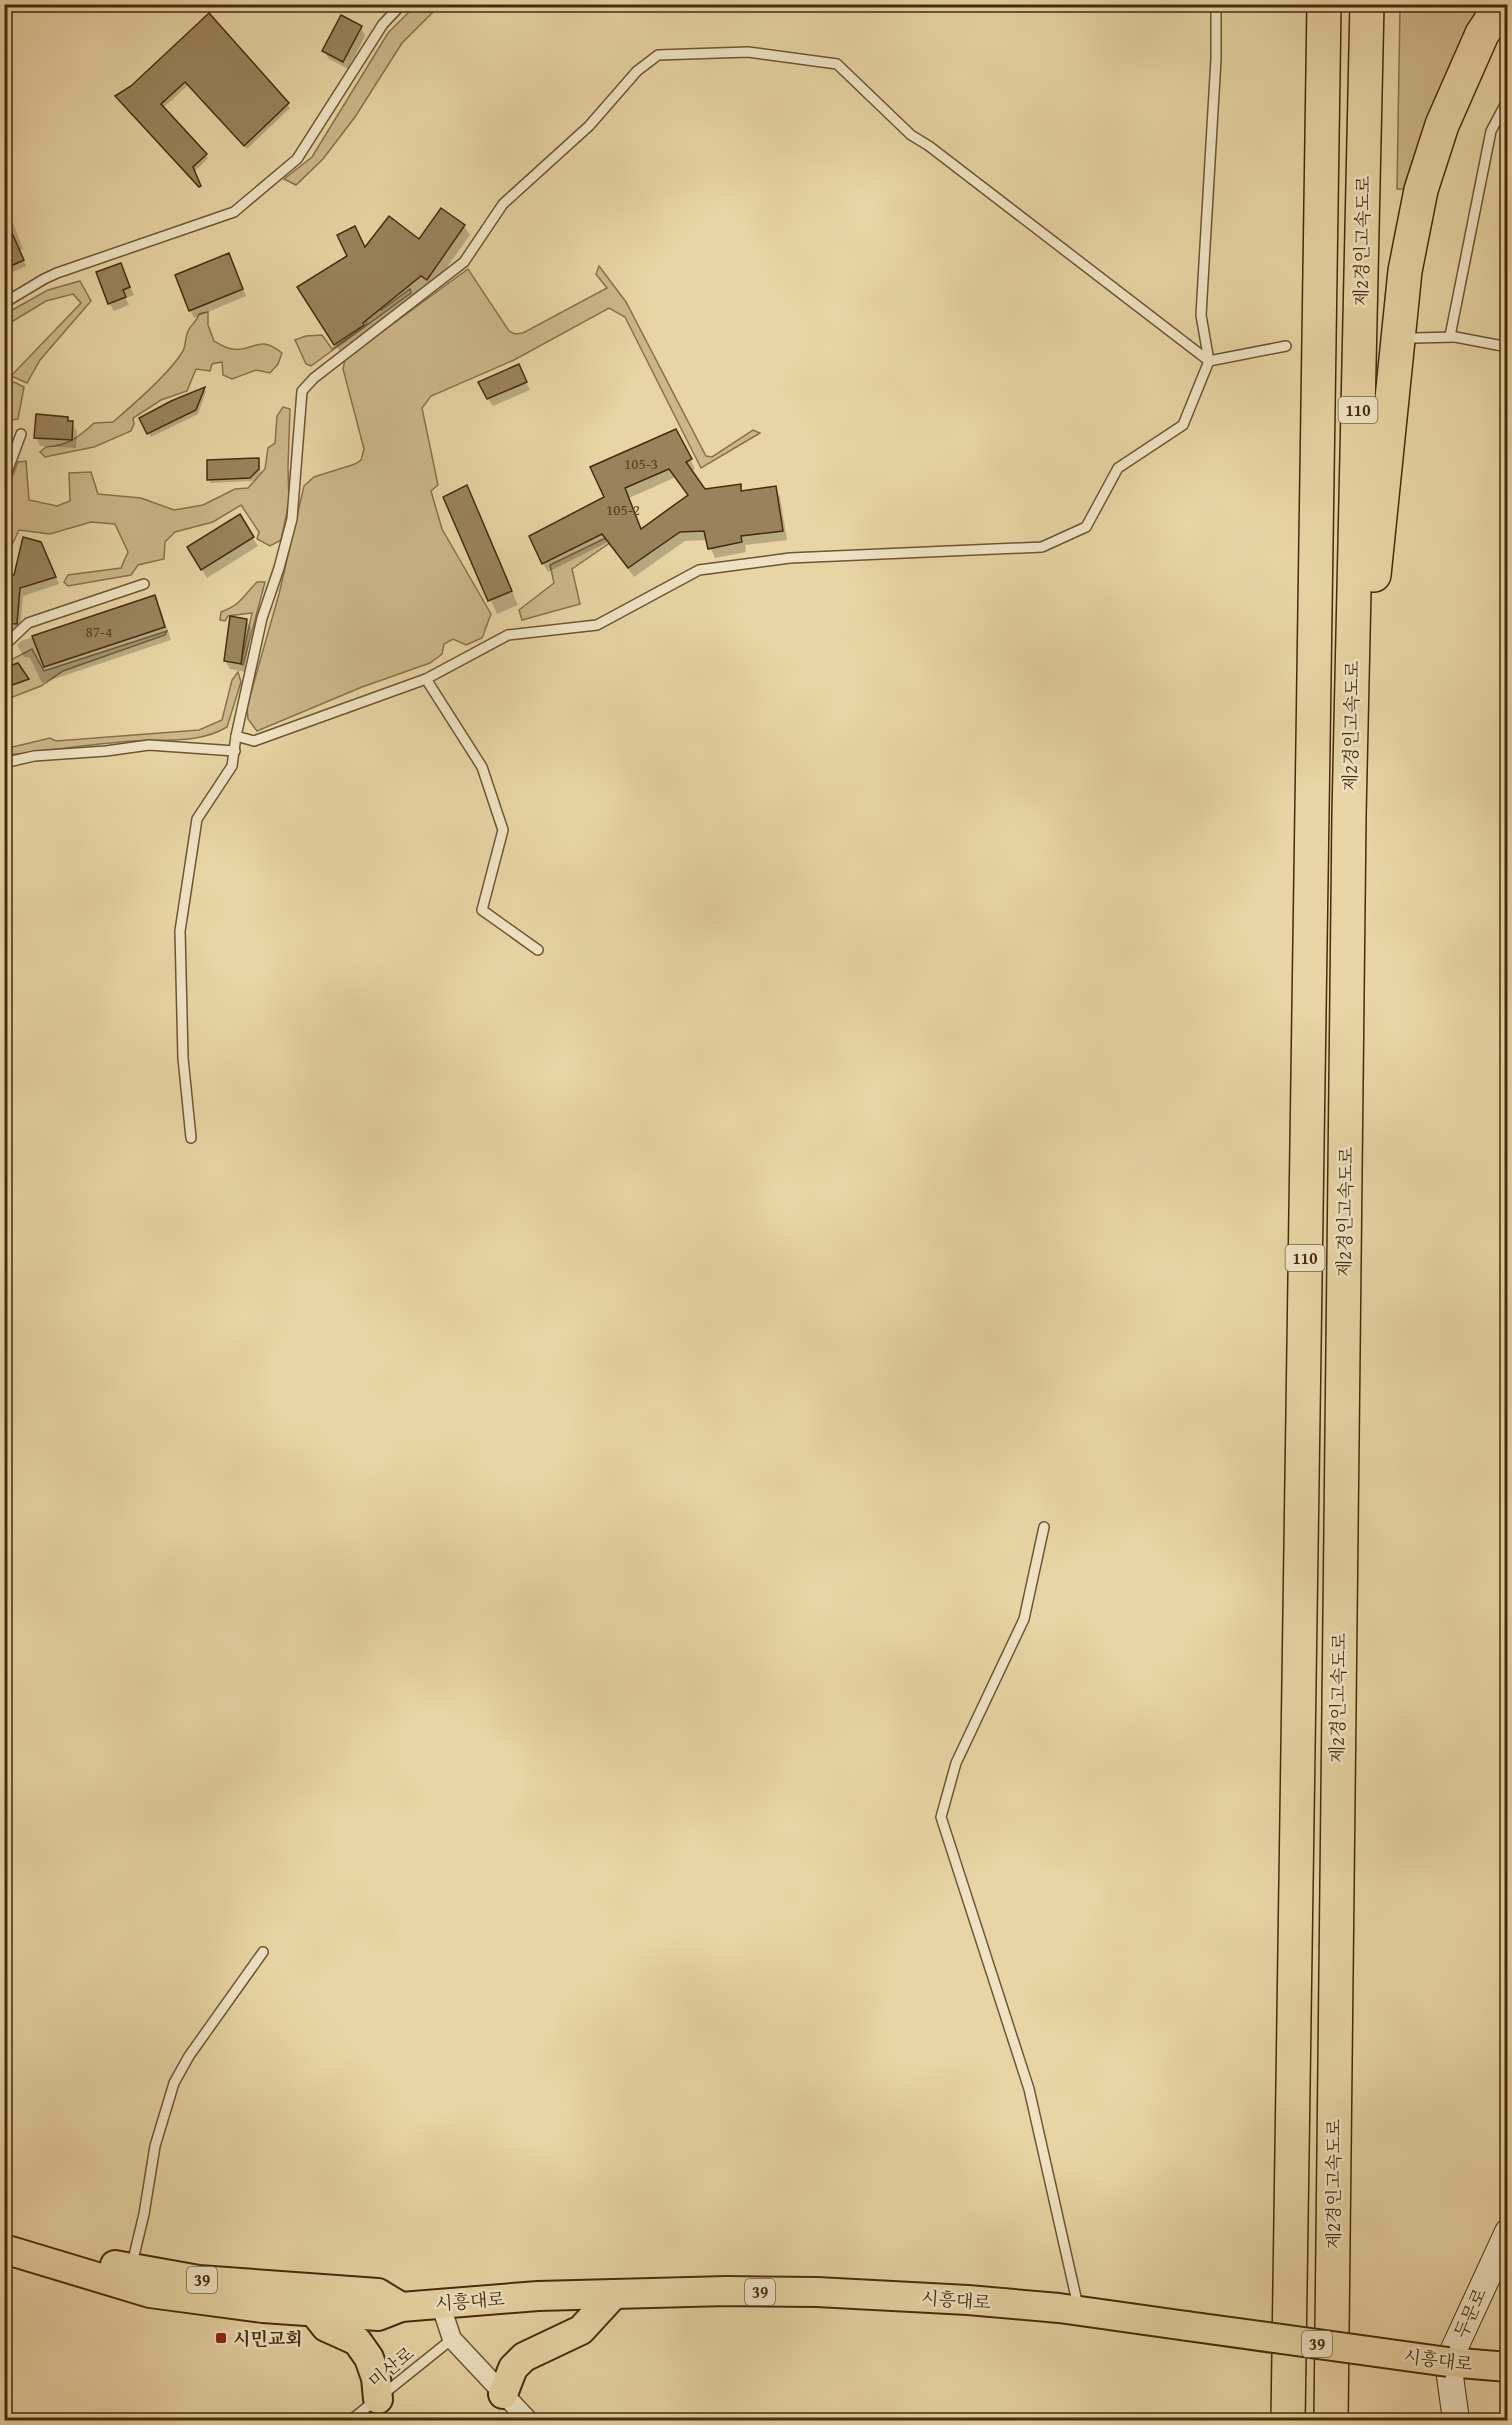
<svg xmlns="http://www.w3.org/2000/svg" width="1512" height="2425" font-family="'Gentium Book Plus','Noto Serif KR',serif">
	<rect width="100%" height="100%" fill="#e8d4a4"/>
	<filter id="stains"><feTurbulence type="fractalNoise" baseFrequency=".00333" numOctaves="4"/><feColorMatrix values="0 0 0 0 .2 0 0 0 0 .09 0 0 0 0 .02 0 0 0 .5 -.17"/></filter>
	<radialGradient id="worn" r=".72"><stop offset=".6" stop-color="#630" stop-opacity="0"/><stop offset="1" stop-color="#630" stop-opacity=".3"/></radialGradient>
	<g fill="#ccb78a" stroke="#89714c" stroke-width="1.5">
		<polygon points="416,5 440,5 402,43 355,117 323,159 296,185 284,179 312,157 388,33"/>
		<polygon points="1400,5 1486,5 1407,189 1397,189"/>
		<polygon points="599,266 626,302 706,456 712,457 753,430 760,433 701,468 625,317 609,308 514,360 431,396 422,408 438,485 431,491 442,529 491,614 482,638 466,645 453,639 444,644 442,654 430,663 362,687 257,731 248,719 247,707 279,594 304,486 314,477 355,464 361,460 364,449 343,369 345,359 468,269 509,331 515,334 523,333 607,288 596,274"/>
		<polygon points="80,281 91,301 40,360 27,383 11,376 81,303 73,294 46,301 5,326 5,314 48,290"/>
		<polygon points="410,289 411,293 311,366 306,364 295,340 306,336 322,335 332,349 367,324 352,300 367,292 381,310"/>
		<path d="M208 312V325L214 341C219 344 225 348 232 349 254 353 257 333 282 353L278 364 270 373 256 370 232 379 223 375 222 362 212 364 210 371 196 369 187 391 161 400 133 418 134 424 131 431 94 447 45 457 40 452 46 447C67 446 79 437 94 423L113 422C133 405 170 373 183 351 186 345 185 336 189 329 193 323 197 321 199 314Z"/>
		<polygon points="14,382 24,387 18,419 5,421 5,389"/>
		<polygon points="283,407 290,409 288,467 289,502 281,540 270,546 257,539 259,532 241,505 213,522 175,532 165,542 164,559 138,565 131,575 68,586 64,582 68,575 121,568 128,552 115,524 91,522 50,534 19,530 10,549 5,551 5,495 18,462 26,461 29,500 57,506 70,501 69,473 91,472 98,494 141,498 174,510 203,505 235,489 248,488 265,469 268,448 275,443 277,416"/>
		<polygon points="624,529 617,538 572,569 580,604 522,620 519,610 554,583 550,565"/>
		<path d="M257 582H265L243 665 241 664 252 613 228 616 225 621 220 620 221 612C242 604 242 597 257 582Z"/>
		<polygon points="167,631 165,635 63,671 41,686 5,700 5,663 32,649 44,671"/>
		<path d="M238 672 241 682 227 727C199 744 164 739 133 741 90 744 47 751 5 755L4 749 50 738 56 741 199 730 222 720 232 680Z"/>
	</g>
	<g fill="#0003" fill-rule="evenodd">
		<polygon points="209,16 290,108 247,149 188,85 163,108 208,158 194,172 201,189 119,100"/>
		<polygon points="361,27 365,36 348,69 329,59 324,51"/>
		<polygon points="12,220 23,249 19,250 26,266 4,276 4,223"/>
		<polygon points="464,226 470,235 432,288 427,284 341,353 304,297 366,249 419,241"/>
		<polygon points="232,262 246,296 194,318 190,310"/>
		<polygon points="121,265 134,295 126,298 129,305 114,311 109,303"/>
		<polygon points="522,374 530,390 493,406 488,399"/>
		<polygon points="205,389 206,392 198,414 151,437 141,419 171,402"/>
		<polygon points="67,418 77,431 76,448 40,446 36,438"/>
		<path d="M681 440 695 469 691 471 705 490 740 486 744 493 775 488 780 497 787 540 745 545 746 552 715 558 707 540 685 541 634 577 608 542 548 572 543 563 606 497ZM676 477 689 496 642 530 629 498Z"/>
		<polygon points="258,459 261,473 253,481 211,483 209,480"/>
		<polygon points="466,487 518,605 497,614 445,497"/>
		<polygon points="239,516 258,546 207,578 189,548"/>
		<polygon points="45,551 59,584 23,596 20,631 4,629 4,575 15,576"/>
		<polygon points="154,597 161,610 171,640 42,683 30,658 24,657 17,645 21,641"/>
		<polygon points="246,620 251,628 245,672 230,669 225,661"/>
	</g>
	<g fill="#9a835c" stroke="#462b0e" stroke-width="1.5" fill-rule="evenodd">
		<polygon points="209,13 289,103 244,146 185,82 161,104 207,154 193,167 201,186 199,187 115,96 131,86"/>
		<polygon points="341,15 362,26 343,62 322,51"/>
		<polygon points="441,208 465,225 427,280 421,276 363,323 364,325 334,345 297,287 347,256 337,235 355,226 365,247 389,216 419,239"/>
		<polygon points="4,215 24,260 4,269"/>
		<polygon points="229,253 243,289 189,311 175,275"/>
		<polygon points="121,263 130,287 123,290 126,297 108,304 96,272"/>
		<polygon points="519,364 527,382 487,399 478,382"/>
		<polygon points="205,387 196,410 147,434 139,418 171,401"/>
		<polygon points="36,414 68,417 68,421 73,421 72,440 34,438"/>
		<path d="M676 429 692 459 686 462 705 489 741 484V491L776 486 783 531 741 536 742 542 708 549 704 531 680 532 628 568 602 534 542 564 529 536 604 497 590 467ZM669 469 688 495 641 529 625 488Z"/>
		<polygon points="259,458 259,469 250,478 207,480 207,460"/>
		<polygon points="467,485 512,591 488,601 443,497"/>
		<polygon points="240,514 254,537 201,570 187,547"/>
		<polygon points="23,537 41,542 56,577 20,588 17,624 4,623 4,574 14,575"/>
		<polygon points="155,595 165,627 44,667 32,636"/>
		<polygon points="230,616 247,619 241,664 224,661"/>
		<polygon points="18,663 29,679 4,688 4,668"/>
	</g>
	<g fill="none" stroke-linecap="round" stroke-linejoin="round">
		<defs>
			<g id="lane">
				<polyline points="1216,4 1216,59 1201,315 1209,361 1183,425 1118,468 1086,527 1042,547 790,558 699,570 597,625 508,635 426,679 254,741 236,736 262,618 279,568 292,519 302,391 314,378 464,262 503,204 589,126 637,71 658,55 748,52 837,64 911,135 929,146 1209,361 1286,346"/>
				<polyline points="1508,99 1491,131 1450,336 1508,347"/>
				<polyline points="4,303 44,279 57,273 234,212 297,159 383,24 402,4"/>
				<polyline points="1415,338 1455,337"/>
				<polyline points="4,480 21,434"/>
				<polyline points="4,646 28,623 144,584"/>
				<polyline points="426,679 482,767 503,830 482,910 538,950"/>
				<polyline points="4,763 34,756 106,751 149,745 235,751"/>
				<polyline points="191,1138 183,1058 180,931 197,819 232,766 236,736"/>
				<polyline points="1044,1527 1024,1619 956,1763 941,1817 1029,2089 1078,2306"/>
				<polyline points="132,2264 144,2214 155,2146 174,2083 189,2056 263,1952"/>
				<polyline points="351,2420 452,2339"/>
			</g>
			<polyline id="street" points="440,2303 452,2339 528,2420"/>
			<polyline id="secondary" points="1456,2420 1448,2362 1508,2232"/>
			<g id="primary">
				<polyline points="4,2249 150,2293 263,2308 378,2316 401,2307 538,2296 727,2291 817,2292 968,2300 1059,2308 1187,2326"/>
				<polyline points="115,2265 199,2280 378,2293 401,2307"/>
				<polyline points="314,2312 326,2327 357,2341 369,2358 376,2378 378,2399"/>
				<polyline points="1448,2362 1508,2367"/>
				<polyline points="503,2394 513,2368 524,2357 581,2330 614,2294"/>
			</g>
			<g id="highway">
				<polyline points="1374,575 1405,271 1421,190 1442,125 1482,34 1502,4"/>
				<polyline points="1288,2420 1324,4"/>
				<polyline points="1331,2420 1349,815 1367,4"/>
			</g>
		</defs>
		<use href="#lane" stroke="#6e5534" stroke-width="12"/>
		<use href="#street" stroke="#6e5534" stroke-width="21"/>
		<use href="#secondary" stroke="#462b0e" stroke-width="28"/>
		<use href="#primary" stroke="#462b0e" stroke-width="32"/>
		<use href="#highway" stroke="#462b0e" stroke-width="36"/>
		<use href="#lane" stroke="#f0e3c4" stroke-width="9"/>
		<use href="#street" stroke="#f0e3c4" stroke-width="18"/>
		<use href="#secondary" stroke="#f0e3c4" stroke-width="26"/>
		<use href="#primary" stroke="#e8d4a4" stroke-width="28"/>
		<use href="#highway" stroke="#e8d4a4" stroke-width="33"/>
		<defs>
			<polyline id="primary-bridge" points="1187,2326 1448,2362"/>
		</defs>
		<use href="#primary-bridge" stroke="#462b0e" stroke-width="32" stroke-linecap="butt"/>
		<use href="#primary-bridge" stroke="#e8d4a4" stroke-width="28"/>
	</g>
	<rect fill="#8f2418" stroke="#f0e3c4" stroke-width="2" x="215" y="2332" width="12" height="12" rx="3"/>
	<g text-anchor="middle" dominant-baseline="central" stroke-width="5" stroke-linejoin="round" paint-order="stroke">
		<g font-size="15" fill="#5b4122">
			<text x="641" y="463">105-3</text>
			<text x="623" y="509">105-2</text>
			<text x="99" y="631">87-4</text>
		</g>
		<g fill="#f0e3c4" stroke="#796245" stroke-width="1.5">
			<rect x="1338.5" y="397" width="39" height="26" rx="4.5"/>
			<rect x="1285.5" y="1245" width="39" height="26" rx="4.5"/>
			<rect x="187" y="2267" width="30" height="26" rx="4.5"/>
			<rect x="745" y="2279" width="30" height="26" rx="4.5"/>
			<rect x="1302" y="2331" width="30" height="26" rx="4.5"/>
		</g>
		<g font-size="16" font-weight="bold" fill="#462b0e">
			<text x="1358" y="410">110</text>
			<text x="1305" y="1258">110</text>
			<text x="202" y="2280">39</text>
			<text x="760" y="2292">39</text>
			<text x="1317" y="2344">39</text>
		</g>
		<g font-size="18" fill="#462b0e" stroke="#f0e3c4">
			<text transform="translate(1362 241) rotate(-89)">제2경인고속도로</text>
			<text transform="translate(1351 726) rotate(-89)">제2경인고속도로</text>
			<text transform="translate(1345 1212) rotate(-89)">제2경인고속도로</text>
			<text transform="translate(1338 1698) rotate(-89)">제2경인고속도로</text>
			<text transform="translate(1333 2184) rotate(-90)">제2경인고속도로</text>
			<text transform="translate(956 2300) rotate(4)">시흥대로</text>
			<text transform="translate(470 2301) rotate(-4)">시흥대로</text>
			<text transform="translate(1470 2313) rotate(-66)">두문로</text>
			<text transform="translate(1438 2360) rotate(7)">시흥대로</text>
			<text transform="translate(391 2367) rotate(-39)">미산로</text>
		</g>
		<g font-size="18" font-weight="bold" fill="#462b0e" stroke="#f0e3c4" text-anchor="start">
			<text x="233" y="2338">시민교회</text>
		</g>
	</g>
	<rect width="1512" height="2425" fill="none" stroke="#e8d4a4" stroke-width="24"/>
	<rect x="6" y="6" width="1500" height="2413" fill="none" stroke="#462b0e" stroke-width="3"/>
	<rect x="12" y="12" width="1488" height="2401" fill="none" stroke="#462b0e" stroke-width="1.5"/>
	<rect width="100%" height="100%" filter="url(#stains)"/>
	<rect width="100%" height="100%" fill="url(#worn)"/>
</svg>
